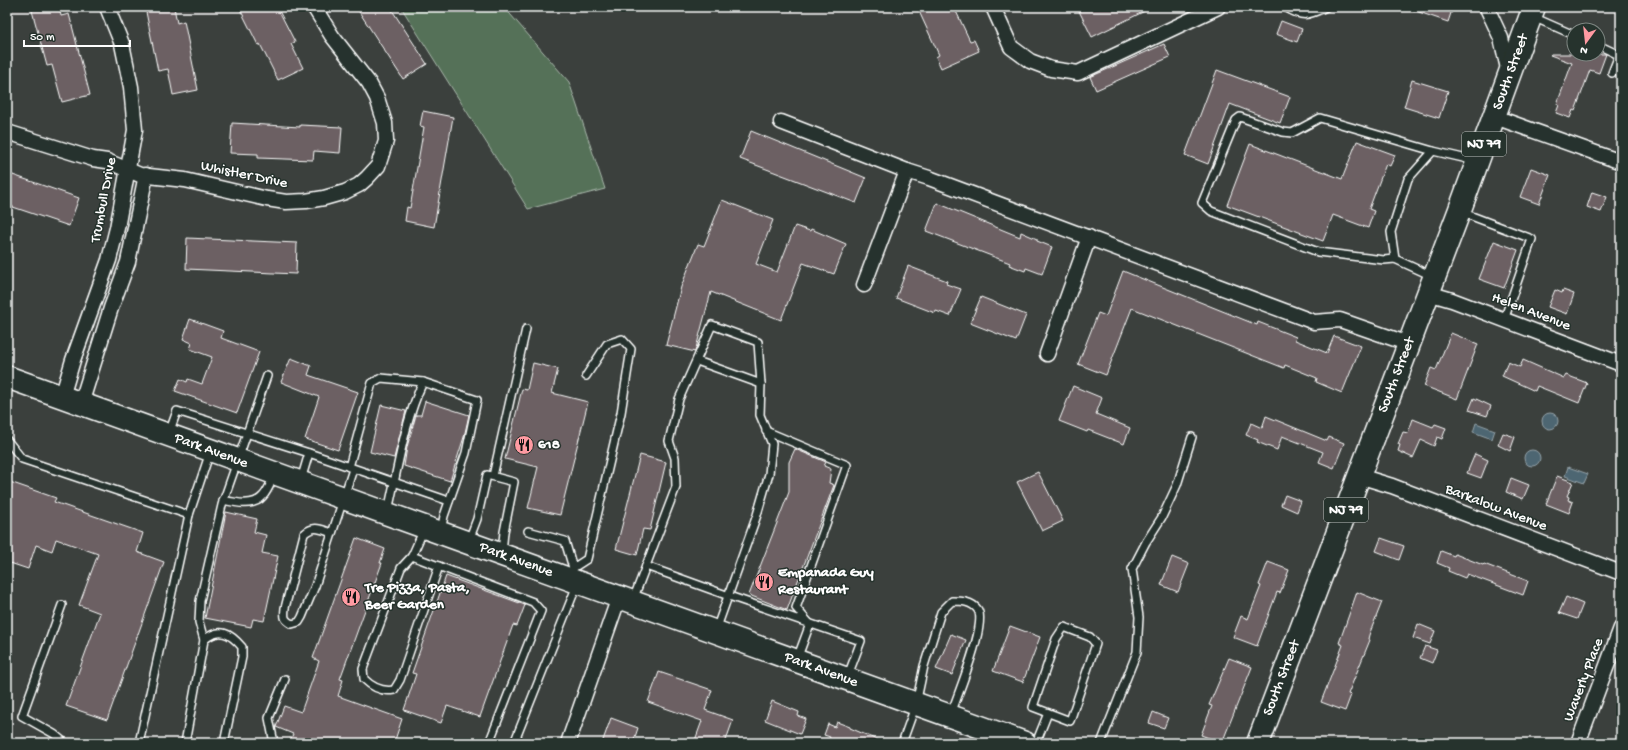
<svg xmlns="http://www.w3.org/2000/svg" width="1628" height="750" font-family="'Gochi Hand',sans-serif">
	<rect width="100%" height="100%" fill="#3b403d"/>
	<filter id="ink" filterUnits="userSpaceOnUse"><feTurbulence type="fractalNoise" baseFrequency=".025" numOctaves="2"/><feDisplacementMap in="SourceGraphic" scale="8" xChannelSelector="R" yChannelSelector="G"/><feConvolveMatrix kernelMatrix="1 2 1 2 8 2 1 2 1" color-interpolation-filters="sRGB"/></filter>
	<g filter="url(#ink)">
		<polygon fill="#547158" stroke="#aab8ac" points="401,7 504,7 569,82 605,189 528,209"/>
		<g fill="#4e6672" stroke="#95a3aa">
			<circle cx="1550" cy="421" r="8"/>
			<polygon points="1476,423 1495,430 1492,439 1473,432"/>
			<circle cx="1532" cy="458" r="8"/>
			<polygon points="1568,467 1588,474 1584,483 1565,476"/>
		</g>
		<g fill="#6c6063" stroke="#fff">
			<polygon points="31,7 59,7 61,16 69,14 90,95 62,102 52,65 47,66"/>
			<polygon points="145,7 174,7 177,23 184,21 198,90 173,95 168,69 158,71"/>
			<polygon points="239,7 277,7 295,42 291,44 303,68 278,80 260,44 258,45"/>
			<polygon points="356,7 390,7 427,64 403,79"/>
			<polygon points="917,7 954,7 970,41 974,40 979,51 941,68 936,57 939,55"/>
			<polygon points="1077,7 1153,7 1092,37"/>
			<polygon points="1410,7 1453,7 1448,22 1410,9"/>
			<polygon points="1281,21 1302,29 1297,42 1276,34"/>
			<polygon points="1164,44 1170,57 1096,90 1090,77"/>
			<polygon points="1551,54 1606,54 1599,73 1590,70 1575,111 1573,110 1570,118 1556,113 1559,105 1557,104 1572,63 1550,55"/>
			<polygon points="1217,70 1290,97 1280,123 1230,104 1208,164 1185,155"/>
			<polygon points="1412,80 1448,91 1439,118 1404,107"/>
			<polygon points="423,111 453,117 434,227 405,221 407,207 410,208 424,127 420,126"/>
			<polygon points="232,123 300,127 300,125 342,127 340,153 314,151 313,160 258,158 258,154 230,153"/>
			<polygon points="751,131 866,178 856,203 740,159"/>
			<polygon points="1357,141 1395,155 1390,166 1386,164 1369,209 1374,211 1368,228 1333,215 1323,241 1227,205 1250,144 1342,179"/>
			<polygon points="1531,168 1550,175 1539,204 1520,197"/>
			<polygon points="7,173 79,198 69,226 7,205"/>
			<polygon points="1592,192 1607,197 1601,212 1587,207"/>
			<polygon points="722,200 773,220 756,264 777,272 795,226 810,231 811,229 846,244 834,274 803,263 781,320 711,292 695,352 666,345 681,287 698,244 704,246"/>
			<polygon points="937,203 1020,237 1021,232 1037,239 1037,241 1052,247 1042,274 1026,268 1025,271 1009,265 1010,263 926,231"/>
			<polygon points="187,238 297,243 296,274 186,269"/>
			<polygon points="1494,241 1518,250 1504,288 1479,279"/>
			<polygon points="908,266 947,281 946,284 961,289 950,316 936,311 935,313 896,298"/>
			<polygon points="1123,271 1257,325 1258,322 1296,337 1295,340 1327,353 1334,336 1361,346 1342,393 1316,382 1317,378 1285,365 1284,368 1132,308 1106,375 1078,364 1098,313 1106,316"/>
			<polygon points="1555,290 1562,293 1563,290 1574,294 1567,314 1548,307"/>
			<polygon points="981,297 1026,315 1016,341 970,323"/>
			<polygon points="190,319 223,331 221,338 259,352 237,413 175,391 180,379 187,382 188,379 202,384 212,357 190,349 192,343 183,339"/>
			<polygon points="1451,333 1478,344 1457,399 1424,386 1431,368 1436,370"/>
			<polygon points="291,358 311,366 308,375 358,392 338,450 305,439 319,397 281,382"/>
			<polygon points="1523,360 1564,378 1566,375 1587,383 1579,403 1537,386 1535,391 1502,376 1508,362 1520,367"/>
			<polygon points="533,363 558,369 552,393 588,402 560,515 528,508 538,467 505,459 522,389 527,390"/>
			<polygon points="1073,386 1102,398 1096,414 1130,428 1124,444 1088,430 1087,432 1059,421"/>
			<polygon points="1474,398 1491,406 1487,416 1469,410"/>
			<polygon points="425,401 469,415 464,437 450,481 404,466 407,447 416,415 421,415"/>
			<polygon points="381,405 406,411 394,458 370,452"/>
			<polygon points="1266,416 1327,441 1329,437 1344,443 1334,468 1319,462 1323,452 1282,436 1277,450 1257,442 1258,440 1246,435 1251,423 1262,428"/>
			<polygon points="1413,419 1433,427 1435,424 1446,428 1442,439 1437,437 1434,446 1421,440 1413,458 1398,451 1400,445 1398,444 1403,432 1408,433"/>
			<polygon points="1503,433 1515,437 1510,451 1498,445"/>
			<polygon points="795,449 826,462 824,466 831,469 829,483 834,485 787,610 749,595 789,492 789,462"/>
			<polygon points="1475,454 1488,460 1481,478 1467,473"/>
			<polygon points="640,455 666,462 650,530 643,529 637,555 616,549"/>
			<polygon points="1038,472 1063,521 1042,531 1017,482"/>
			<polygon points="1557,476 1573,482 1567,496 1569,497 1568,500 1573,502 1569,513 1546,504"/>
			<polygon points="1511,478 1529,485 1523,499 1506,492"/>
			<polygon points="7,481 56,498 54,502 143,533 137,552 164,562 107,720 66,706 100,613 79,605 98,554 56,539 52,551 36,545 28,569 7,562"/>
			<polygon points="1285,495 1301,501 1297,512 1281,505"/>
			<polygon points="226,512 257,519 254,532 266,535 262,553 278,556 264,621 253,619 251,627 205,618"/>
			<polygon points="356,538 385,549 380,563 382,563 340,679 343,680 338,696 402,719 394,743 289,743 293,734 276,727 284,706 301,712 319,661 313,658"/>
			<polygon points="1381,538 1404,546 1399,560 1376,551"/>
			<polygon points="1441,551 1454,556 1455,554 1483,565 1484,564 1528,581 1523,595 1467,574 1465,578 1448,571 1449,568 1437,563"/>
			<polygon points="1172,557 1189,564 1178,592 1161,585"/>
			<polygon points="1268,562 1289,570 1280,593 1277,592 1257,646 1233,637 1241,616 1248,619 1261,586 1259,585"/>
			<polygon points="446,576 525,605 517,626 513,625 480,717 447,706 441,723 404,710 416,674 412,673"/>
			<polygon points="1357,592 1382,602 1369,635 1368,639 1370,640 1348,694 1351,695 1345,711 1321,702 1343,645 1339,643"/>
			<polygon points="1566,597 1583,604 1577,619 1559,613"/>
			<polygon points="1418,624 1435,631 1430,644 1413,638"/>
			<polygon points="1010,626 1040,637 1023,682 993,671"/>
			<polygon points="951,634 966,640 952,675 936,669"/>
			<polygon points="1425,646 1437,650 1432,663 1420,658"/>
			<polygon points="1229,658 1252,667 1222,743 1201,735 1212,706 1209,705"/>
			<polygon points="659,672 712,690 705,710 733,720 725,743 694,743 702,721 648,702"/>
			<polygon points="772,701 799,712 798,716 806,719 800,734 765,720"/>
			<polygon points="1153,712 1168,718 1164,728 1149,723"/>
			<polygon points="611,718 638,728 633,743 602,743"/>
			<polygon points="837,722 850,727 850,728 885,743 828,743 830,737 824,735 828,724 835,727"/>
		</g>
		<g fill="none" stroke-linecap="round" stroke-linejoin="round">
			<defs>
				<g id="service">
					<path d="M1285 7C1303 18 1307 16 1326 7"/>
					<polyline points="1533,17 1574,35"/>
					<polyline points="1598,45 1619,55 1612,73"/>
					<polyline points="1461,212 1532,239 1504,320"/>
					<polyline points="1395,259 1384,260 1318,252 1211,211 1202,203 1236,120 1240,117 1283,132 1292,133 1320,118 1433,151"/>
					<polyline points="1432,276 1395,259 1391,232 1408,179 1433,151 1476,161"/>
					<polyline points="697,361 761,384"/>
					<polyline points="766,431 847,465 796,608 810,624 797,659"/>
					<polyline points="169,433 177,411 309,453 449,501"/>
					<polyline points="7,440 22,459 189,515"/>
					<polyline points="349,467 372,383 381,378 423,382"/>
					<polyline points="493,476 526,329"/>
					<polyline points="301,480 309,453"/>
					<path d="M223 500C236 503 254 507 263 496 268 491 271 482 274 476"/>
					<path d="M388 511C398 468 404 422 423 382L477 400 466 453 444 516 441 531"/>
					<path d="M424 529 412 556 401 568 363 669 364 679C372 687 382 692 394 690L400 680 439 566"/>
					<polyline points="528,531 565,541 573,568"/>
					<path d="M332 533C320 529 314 525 304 534L285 608C284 617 284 620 292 624L299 622 302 617 315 586 353 469"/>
					<polyline points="469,540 477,519 487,475 514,482 504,532 502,552"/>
					<polyline points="412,556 533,602 541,611 489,743"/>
					<polyline points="646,566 729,596 861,641 847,678"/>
					<polyline points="570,576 573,568 587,559 621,413 631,349 622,339 607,344 586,376"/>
					<polyline points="633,600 676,487 675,458 669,441 679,399 712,325 758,342 761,384 760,415 772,444 769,474 757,515 716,630"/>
					<polyline points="62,605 22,716 54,734 65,743"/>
					<polygon points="1064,627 1090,637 1096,644 1070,721 1033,707 1056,639"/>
					<polyline points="204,640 199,622 200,601 222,505 267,376"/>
					<polyline points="139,743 189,515 210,452"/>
					<path d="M185 743 204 640C220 627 230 633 242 647V657L224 743"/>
					<polyline points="274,743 269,718 285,679"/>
					<polyline points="514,743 577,585"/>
					<path d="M902 743 916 704 924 666 941 612 952 601C961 601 972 601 978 610 987 625 957 696 951 714"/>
					<polyline points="1036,743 1048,713"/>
					<polyline points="1101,743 1137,652 1139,617 1132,569 1146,542 1162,517 1177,485 1192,437"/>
				</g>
				<g id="minor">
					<polyline points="993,7 1011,47 1030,61 1051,69 1078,73 1218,7"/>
					<polyline points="1487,8 1501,38 1509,73"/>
					<polyline points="1495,117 1621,162"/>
					<polyline points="781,122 907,171 929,178 1314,322 1340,320 1409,344"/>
					<polyline points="7,132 93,159 107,161 140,175 185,180 267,199 286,202 306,201 324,198 345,192 359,185 367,178 378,166 386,141 385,123 377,98 369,83 332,36 314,7"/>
					<polyline points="864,285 907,171"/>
					<polyline points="1428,293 1452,300 1621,364"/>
					<polyline points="1047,354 1089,237"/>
					<polyline points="62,397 73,360 109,260 117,228 135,130 131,87 122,44 107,7"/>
					<polyline points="81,404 111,308 128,262 146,175"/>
					<polyline points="1359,476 1392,486 1621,573"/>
					<polyline points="568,743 619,597"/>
					<polyline points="1578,743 1621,628"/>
				</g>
				<g id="primary">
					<polyline points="7,377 1025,743"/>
					<polyline points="1258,743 1459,212 1534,7"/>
				</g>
			</defs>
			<use href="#service" stroke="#fff" stroke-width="10"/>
			<use href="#minor" stroke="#fff" stroke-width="17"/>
			<use href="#primary" stroke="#fff" stroke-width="25"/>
			<use href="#service" stroke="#26332d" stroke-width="7"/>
			<use href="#minor" stroke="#26332d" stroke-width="14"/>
			<use href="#primary" stroke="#26332d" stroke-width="22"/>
		</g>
	</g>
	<defs>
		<symbol id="restaurant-disc" viewBox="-11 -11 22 22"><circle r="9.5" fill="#ff9aa2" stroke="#26332d"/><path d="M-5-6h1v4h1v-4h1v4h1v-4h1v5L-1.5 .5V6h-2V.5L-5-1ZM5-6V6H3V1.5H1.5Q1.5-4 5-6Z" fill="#111"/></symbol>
	</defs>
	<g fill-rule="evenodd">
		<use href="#restaurant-disc" x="513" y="434" width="22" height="22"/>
		<use href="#restaurant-disc" x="753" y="571" width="22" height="22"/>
		<use href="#restaurant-disc" x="340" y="586" width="22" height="22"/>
	</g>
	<g text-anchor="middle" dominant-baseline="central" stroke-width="3" stroke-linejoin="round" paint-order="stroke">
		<g fill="#26332d" stroke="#bec2c0" stroke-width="1">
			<rect x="1462" y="132" width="44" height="24" rx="3"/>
			<rect x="1324" y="498" width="44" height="24" rx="3"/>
		</g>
		<g font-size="14" font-weight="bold" fill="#fff">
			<text x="1484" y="144">NJ 79</text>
			<text x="1346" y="510">NJ 79</text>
		</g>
		<g font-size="15" fill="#fff" stroke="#26332d">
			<text transform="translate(1511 72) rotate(-70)">South Street</text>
			<text transform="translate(244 175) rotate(12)">Whistler Drive</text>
			<text transform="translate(104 200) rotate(-79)">Trumbull Drive</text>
			<text transform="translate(1531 312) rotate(21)">Helen Avenue</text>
			<text transform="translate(1397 375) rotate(-69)">South Street</text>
			<text transform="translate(211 451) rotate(20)">Park Avenue</text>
			<text transform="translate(1496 508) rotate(21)">Barkalow Avenue</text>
			<text transform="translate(516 560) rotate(20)">Park Avenue</text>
			<text transform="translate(821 670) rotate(20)">Park Avenue</text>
			<text transform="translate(1282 678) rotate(-69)">South Street</text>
			<text transform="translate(1584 680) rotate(-69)">Waverly Place</text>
		</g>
		<g font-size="15" font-weight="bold" fill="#fff" stroke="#26332d" text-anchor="start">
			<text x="538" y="445">618</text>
			<text x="778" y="573">Empanada Guy<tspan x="778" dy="17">Restaurant</tspan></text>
			<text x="365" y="588">Tre Pizza, Pasta,<tspan x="365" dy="17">Beer Garden</tspan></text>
		</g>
	</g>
	<rect width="1628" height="750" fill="none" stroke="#26332d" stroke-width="24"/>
	<rect x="12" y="12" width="1604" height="726" fill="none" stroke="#fff" stroke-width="1.5" filter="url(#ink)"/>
	<g transform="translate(1586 42) rotate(195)"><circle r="19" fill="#26332d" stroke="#7d8581"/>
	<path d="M0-3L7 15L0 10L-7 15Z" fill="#ff9aa2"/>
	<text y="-6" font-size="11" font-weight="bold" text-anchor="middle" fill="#ffffff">N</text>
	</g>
	<path d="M24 40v6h106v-6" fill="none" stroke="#ffffff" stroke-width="2"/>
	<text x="30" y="40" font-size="12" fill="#ffffff" stroke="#26332d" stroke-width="3" paint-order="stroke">50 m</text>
</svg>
